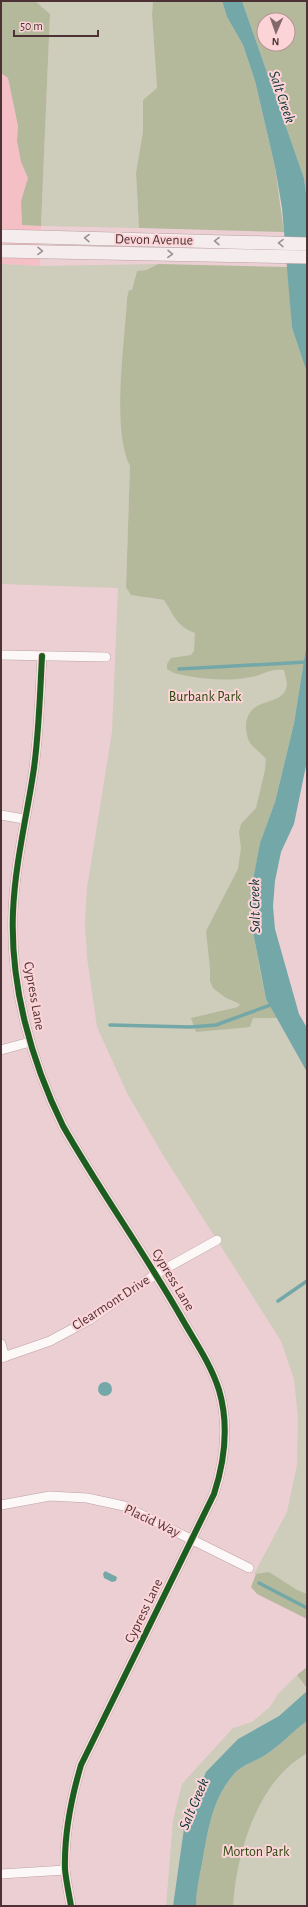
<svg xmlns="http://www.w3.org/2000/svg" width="308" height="1907" font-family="'Alegreya Sans',sans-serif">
	<rect width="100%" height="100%" fill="#eccfd2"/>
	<polygon fill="#f5c0c5" points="1,73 8,78 18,126 17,141 21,162 28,178 21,201 22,225 41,226 40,266 1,264"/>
	<g fill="#ceccba">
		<polygon points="35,1 153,1 152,14 157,88 143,100 143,131 136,173 139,228 41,226 50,14"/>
		<path d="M1 264 40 266 158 264 146 270 137 271 132 290 127 298C125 340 111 430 130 466L126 587 148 598 164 600 307 641 275 802 266 999 307 1072V1602L254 1574 287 1512 297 1465 298 1418 294 1379 281 1341 163 1155 127 1093 97 1027 87 957 85 922 87 888 112 732 118 588 1 584Z"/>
		<polygon points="297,1675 307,1691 279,1716 238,1739 184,1828 173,1906 166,1906 173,1820 182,1784 233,1728 252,1722 270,1707 278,1694"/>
		<polygon points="307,1721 307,1906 196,1906"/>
	</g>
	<g fill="#b4b99c" fill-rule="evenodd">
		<polygon points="1,1 35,1 50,14 41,226 22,225 21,201 28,178 21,162 17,141 18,126 8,78 1,73"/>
		<polygon points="153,1 222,1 227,17 243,45 255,81 275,167 284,232 139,228 136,173 143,131 143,100 157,88 152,14"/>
		<path d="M242 1H307V200L304 178ZM264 20H288V44H264Z"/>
		<path d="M158 264 288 267 292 328 307 373V641L294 723 275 802 260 843 250 895 254 937 260 971 266 999 277 1018H253L250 1027 196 1032 191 1018 238 1007 240 1004 226 998 213 988 210 981V968L206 931 238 869 241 848 239 832 241 824 256 808 265 770 266 759C261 753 252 747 249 741 247 737 246 730 246 725 249 694 283 709 287 685 287 681 285 675 284 670 269 668 264 675 251 677 225 682 199 679 174 673L167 669V664L171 658 191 655 194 651 195 633C175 625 175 616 164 600L131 595 126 587 130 466C111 430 125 340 127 298L129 290H132L137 271 146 270Z"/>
		<polygon points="269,1572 297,1590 307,1594 307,1619 257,1594 251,1587 256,1574"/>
		<polygon points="307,1667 307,1689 297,1675"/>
		<path d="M307 1721V1753C300 1758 293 1762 287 1768 252 1801 236 1860 233 1906H196C196 1891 199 1878 202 1864 208 1831 212 1798 235 1773 242 1765 256 1761 264 1756 280 1746 292 1732 307 1721Z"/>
	</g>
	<g fill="#74a8a8">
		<polygon points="222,1 242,1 304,178 307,200 307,373 292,328 282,208 275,167 255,81 243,45 227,17"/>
		<polygon points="307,641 307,761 294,824 281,852 275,881 273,906 275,929 299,1014 307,1028 307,1072 266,999 254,937 250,895 260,843 275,802 294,723"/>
		<circle cx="105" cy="1389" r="7"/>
		<polygon points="105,1571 117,1577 116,1581 112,1582 104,1578 103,1574"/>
		<path d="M307 1691V1721C292 1732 280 1746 264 1756 256 1761 242 1765 235 1773 212 1798 208 1831 202 1864 199 1878 196 1892 196 1906H173L184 1828 206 1772 238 1739 279 1716Z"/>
	</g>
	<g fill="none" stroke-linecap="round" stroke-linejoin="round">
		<g stroke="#74a8a8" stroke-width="3.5">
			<polyline points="179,669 307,662"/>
			<polyline points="110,1025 190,1027 216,1025 273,1004"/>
			<polyline points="278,1301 307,1281"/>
			<polyline points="259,1583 307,1608"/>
		</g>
		<defs>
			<g id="minor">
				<polyline points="1,655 106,657"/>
				<path d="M42 656C40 693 39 731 34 768 27 816 15 863 13 912 10 985 31 1061 63 1126 100 1191 144 1252 181 1317 194 1340 211 1364 219 1390 229 1424 225 1460 214 1494L81 1765C71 1799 64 1833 65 1869 66 1881 69 1894 71 1906"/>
				<polyline points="1,815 24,819"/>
				<polyline points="1,1050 30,1042"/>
				<polyline points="1,1344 5,1357"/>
				<polyline points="1,1358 50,1341 89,1320 156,1274 217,1240"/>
				<polyline points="1,1505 50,1496 87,1498 124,1506 249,1568"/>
				<polyline points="1,1874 65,1870"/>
			</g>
			<g id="secondary">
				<polyline points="1,236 307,244"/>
				<polyline points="1,251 307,257"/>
			</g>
		</defs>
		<use href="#minor" stroke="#baa2a4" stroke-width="10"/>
		<use href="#secondary" stroke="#baa2a4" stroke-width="14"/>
		<use href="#minor" stroke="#fcf8f8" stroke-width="9"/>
		<use href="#secondary" stroke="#f4eced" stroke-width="13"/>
		<defs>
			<path id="cycleway" d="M42 656C40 693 39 731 34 768 27 816 15 863 13 912 10 985 31 1061 63 1126 100 1191 144 1252 181 1317 194 1340 211 1364 219 1390 229 1424 225 1460 214 1494L81 1765C71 1799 64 1833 65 1869 66 1881 69 1894 71 1906"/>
		</defs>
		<use href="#cycleway" stroke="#fcd4d7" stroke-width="8"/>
		<use href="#cycleway" stroke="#1b5e20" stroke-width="6"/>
	</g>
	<defs><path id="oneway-chevron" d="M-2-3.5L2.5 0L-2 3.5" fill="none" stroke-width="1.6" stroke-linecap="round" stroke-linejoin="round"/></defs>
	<g stroke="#a08f90">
		<use href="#oneway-chevron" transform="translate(87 238) rotate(-179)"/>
		<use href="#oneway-chevron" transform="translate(217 241) rotate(-179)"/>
		<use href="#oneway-chevron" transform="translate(281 243) rotate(-179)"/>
		<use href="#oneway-chevron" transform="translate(40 251) rotate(1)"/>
		<use href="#oneway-chevron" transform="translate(170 254) rotate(1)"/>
	</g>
	<g text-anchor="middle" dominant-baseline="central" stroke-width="4" stroke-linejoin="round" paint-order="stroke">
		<g font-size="14" fill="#4c3234" stroke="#fcd4d7">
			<text transform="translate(154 240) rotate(1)">Devon Avenue</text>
			<text transform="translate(34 996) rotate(80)">Cypress Lane</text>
			<text transform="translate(173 1280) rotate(59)">Cypress Lane</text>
			<text transform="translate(111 1303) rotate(-33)">Clearmont Drive</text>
			<text transform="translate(152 1521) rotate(25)">Placid Way</text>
			<text transform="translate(144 1611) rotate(-64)">Cypress Lane</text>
		</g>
		<g font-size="14" fill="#29470c" stroke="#fcd4d7">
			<text x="205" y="697">Burbank Park</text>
			<text x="256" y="1852">Morton Park</text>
		</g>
		<g font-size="15" font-style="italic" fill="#073332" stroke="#fcd4d7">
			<text transform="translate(282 97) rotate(71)">Salt Creek</text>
			<text transform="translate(255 906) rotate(-91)">Salt Creek</text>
			<text transform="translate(194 1804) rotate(-67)">Salt Creek</text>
		</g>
	</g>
	<rect width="308" height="1907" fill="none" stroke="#4c3234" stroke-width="4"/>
	<g transform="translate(276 32) rotate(182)"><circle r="19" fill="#fcd4d7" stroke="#b69396"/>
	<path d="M0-3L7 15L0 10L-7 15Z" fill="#84696b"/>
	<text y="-6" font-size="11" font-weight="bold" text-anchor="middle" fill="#4c3234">N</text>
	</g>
	<path d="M14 30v6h84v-6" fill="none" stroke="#4c3234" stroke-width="2"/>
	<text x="20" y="30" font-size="12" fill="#4c3234" stroke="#fcd4d7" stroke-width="3" paint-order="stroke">50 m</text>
</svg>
